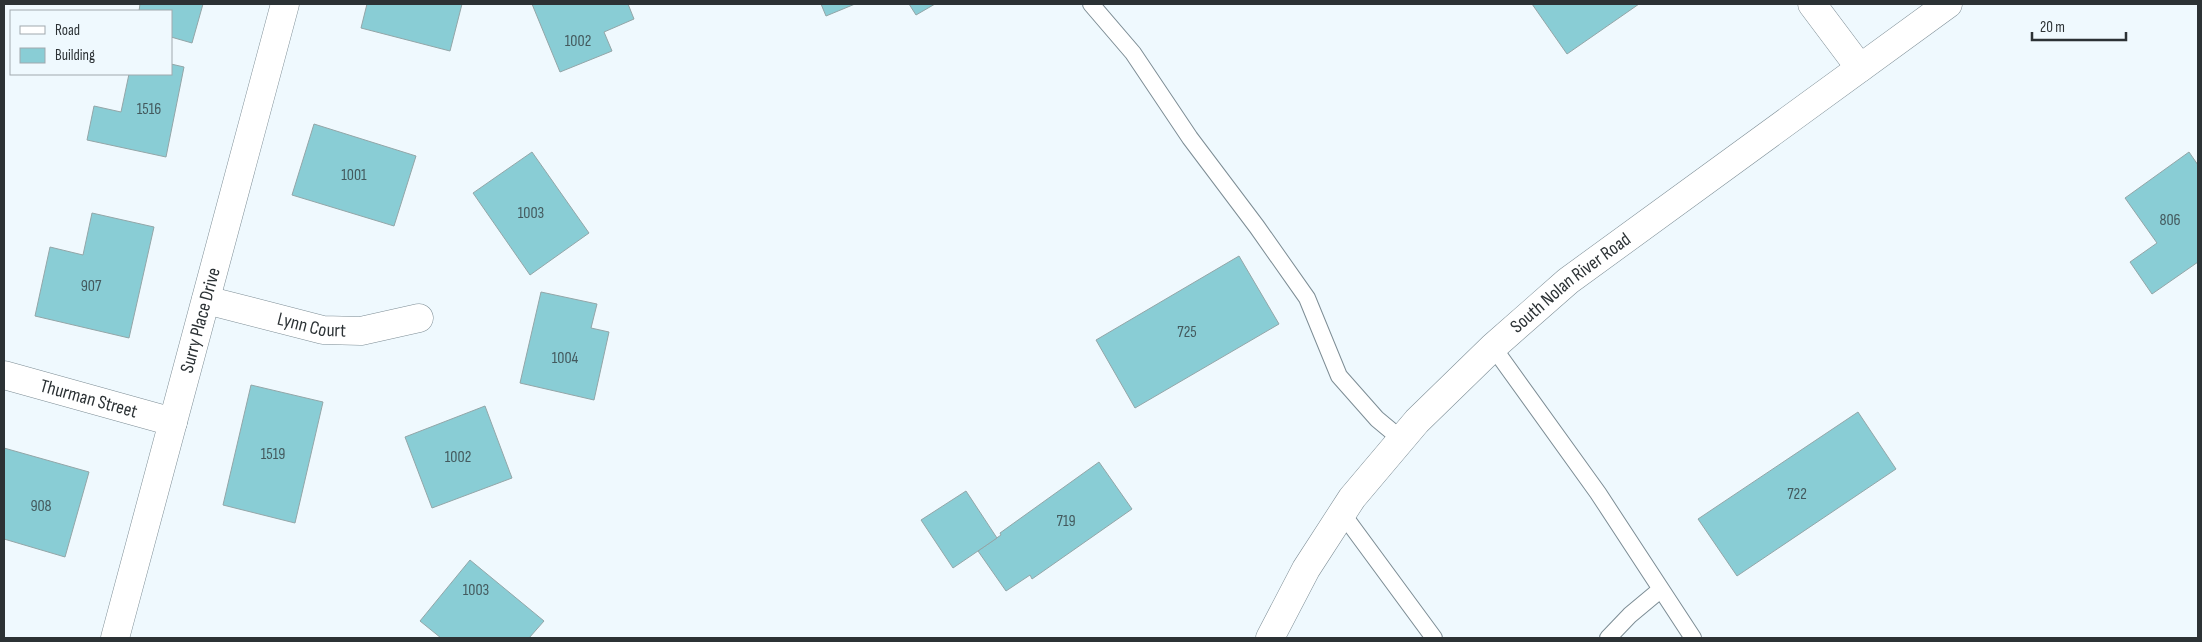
<svg xmlns="http://www.w3.org/2000/svg" width="2202" height="642" font-family="'Sofia Sans Condensed',sans-serif">
	<rect width="100%" height="100%" fill="#eff9fe"/>
	<g fill="#89cdd5" stroke="#93a6a8">
		<polygon points="140,4 203,4 192,43 171,37 171,11 139,11"/>
		<polygon points="367,4 462,4 450,51 361,28"/>
		<polygon points="532,4 628,4 634,19 604,32 612,51 560,72"/>
		<polygon points="821,4 855,4 826,16"/>
		<polygon points="909,4 935,4 916,15"/>
		<polygon points="1532,4 1639,4 1567,54"/>
		<polygon points="171,64 184,67 166,157 87,140 94,106 121,112 129,74 171,74"/>
		<polygon points="314,124 416,156 394,226 292,195"/>
		<polygon points="532,152 589,233 530,275 473,193"/>
		<polygon points="2189,152 2198,165 2198,262 2152,294 2130,262 2157,243 2125,198"/>
		<polygon points="92,213 154,227 129,338 35,316 50,247 83,255"/>
		<polygon points="1239,256 1279,324 1135,408 1096,340"/>
		<polygon points="541,292 597,304 591,328 609,332 594,400 520,383"/>
		<polygon points="251,385 323,402 295,523 223,505"/>
		<polygon points="485,406 512,478 432,508 405,437"/>
		<polygon points="1858,412 1896,469 1737,576 1698,519"/>
		<polygon points="4,448 89,472 65,557 4,539"/>
		<polygon points="1099,462 1132,509 1032,579 1030,575 1006,591 978,551 1001,535 1000,533"/>
		<polygon points="966,491 997,538 953,568 921,520"/>
		<polygon points="470,560 544,621 529,638 441,638 420,621"/>
	</g>
	<g fill="none" stroke-linecap="round" stroke-linejoin="round">
		<defs>
			<g id="service">
				<polyline points="1091,4 1133,53 1190,138 1257,227 1307,298 1339,376 1377,419 1401,439"/>
				<polyline points="1493,347 1598,493 1693,638"/>
				<polyline points="1342,513 1434,638"/>
				<polyline points="1608,638 1630,615 1660,590"/>
			</g>
			<g id="minor">
				<polyline points="1812,4 1860,68"/>
				<path id="s1" d="M206 300 323 330 361 331 419 318"/>
				<path id="s2" d="M4 375 173 422"/>
				<path id="s3" d="M115 638 285 4"/>
			</g>
			<g id="secondary">
				<path id="s4" d="M1270 638 1306 569 1352 498 1417 421 1493 347 1568 281 1948 4"/>
			</g>
		</defs>
		<use href="#service" stroke="#7d8d95" stroke-width="18"/>
		<use href="#minor" stroke="#7d8d95" stroke-width="29"/>
		<use href="#secondary" stroke="#7d8d95" stroke-width="29"/>
		<use href="#service" stroke="#fff" stroke-width="16"/>
		<use href="#minor" stroke="#fff" stroke-width="28"/>
		<use href="#secondary" stroke="#fff" stroke-width="28"/>
	</g>
	<g text-anchor="middle" dominant-baseline="central" stroke-width="4" stroke-linejoin="round" paint-order="stroke">
		<g font-size="16" fill="#43595d">
			<text x="578" y="41">1002</text>
			<text x="149" y="109">1516</text>
			<text x="354" y="175">1001</text>
			<text x="531" y="213">1003</text>
			<text x="2170" y="220">806</text>
			<text x="91" y="286">907</text>
			<text x="1187" y="332">725</text>
			<text x="565" y="358">1004</text>
			<text x="273" y="454">1519</text>
			<text x="458" y="457">1002</text>
			<text x="1797" y="494">722</text>
			<text x="41" y="506">908</text>
			<text x="1066" y="521">719</text>
			<text x="476" y="590">1003</text>
		</g>
		<g font-size="19" fill="#2c3235" stroke="#eff9fe">
			<text stroke="none"><textPath href="#s4" startOffset="470">South Nolan River Road</textPath></text>
			<text stroke="none"><textPath href="#s3" startOffset="329">Surry Place Drive</textPath></text>
			<text stroke="none"><textPath href="#s1" startOffset="109">Lynn Court</textPath></text>
			<text stroke="none"><textPath href="#s2" startOffset="88">Thurman Street</textPath></text>
		</g>
	</g>
	<rect width="2202" height="642" fill="none" stroke="#2c3235" stroke-width="10"/>
	<rect x="10" y="10" width="162" height="65" fill="#eff9fe" stroke="#a1a9ae"/>
	<rect x="20" y="26" width="25" height="8" fill="#ffffff" stroke="#a1a9ae"/>
	<text x="55" y="35" font-size="15" fill="#2c3235">Road</text>
	<rect x="20" y="48" width="25" height="15" fill="#89cdd5" stroke="#a1a9ae"/>
	<text x="55" y="60" font-size="15" fill="#2c3235">Building</text>
	<path d="M2032 32v8h94v-8" fill="none" stroke="#2c3235" stroke-width="2.5"/>
	<text x="2040" y="32" font-size="15" fill="#2c3235" stroke="#eff9fe" stroke-width="4" paint-order="stroke">20 m</text>
</svg>
